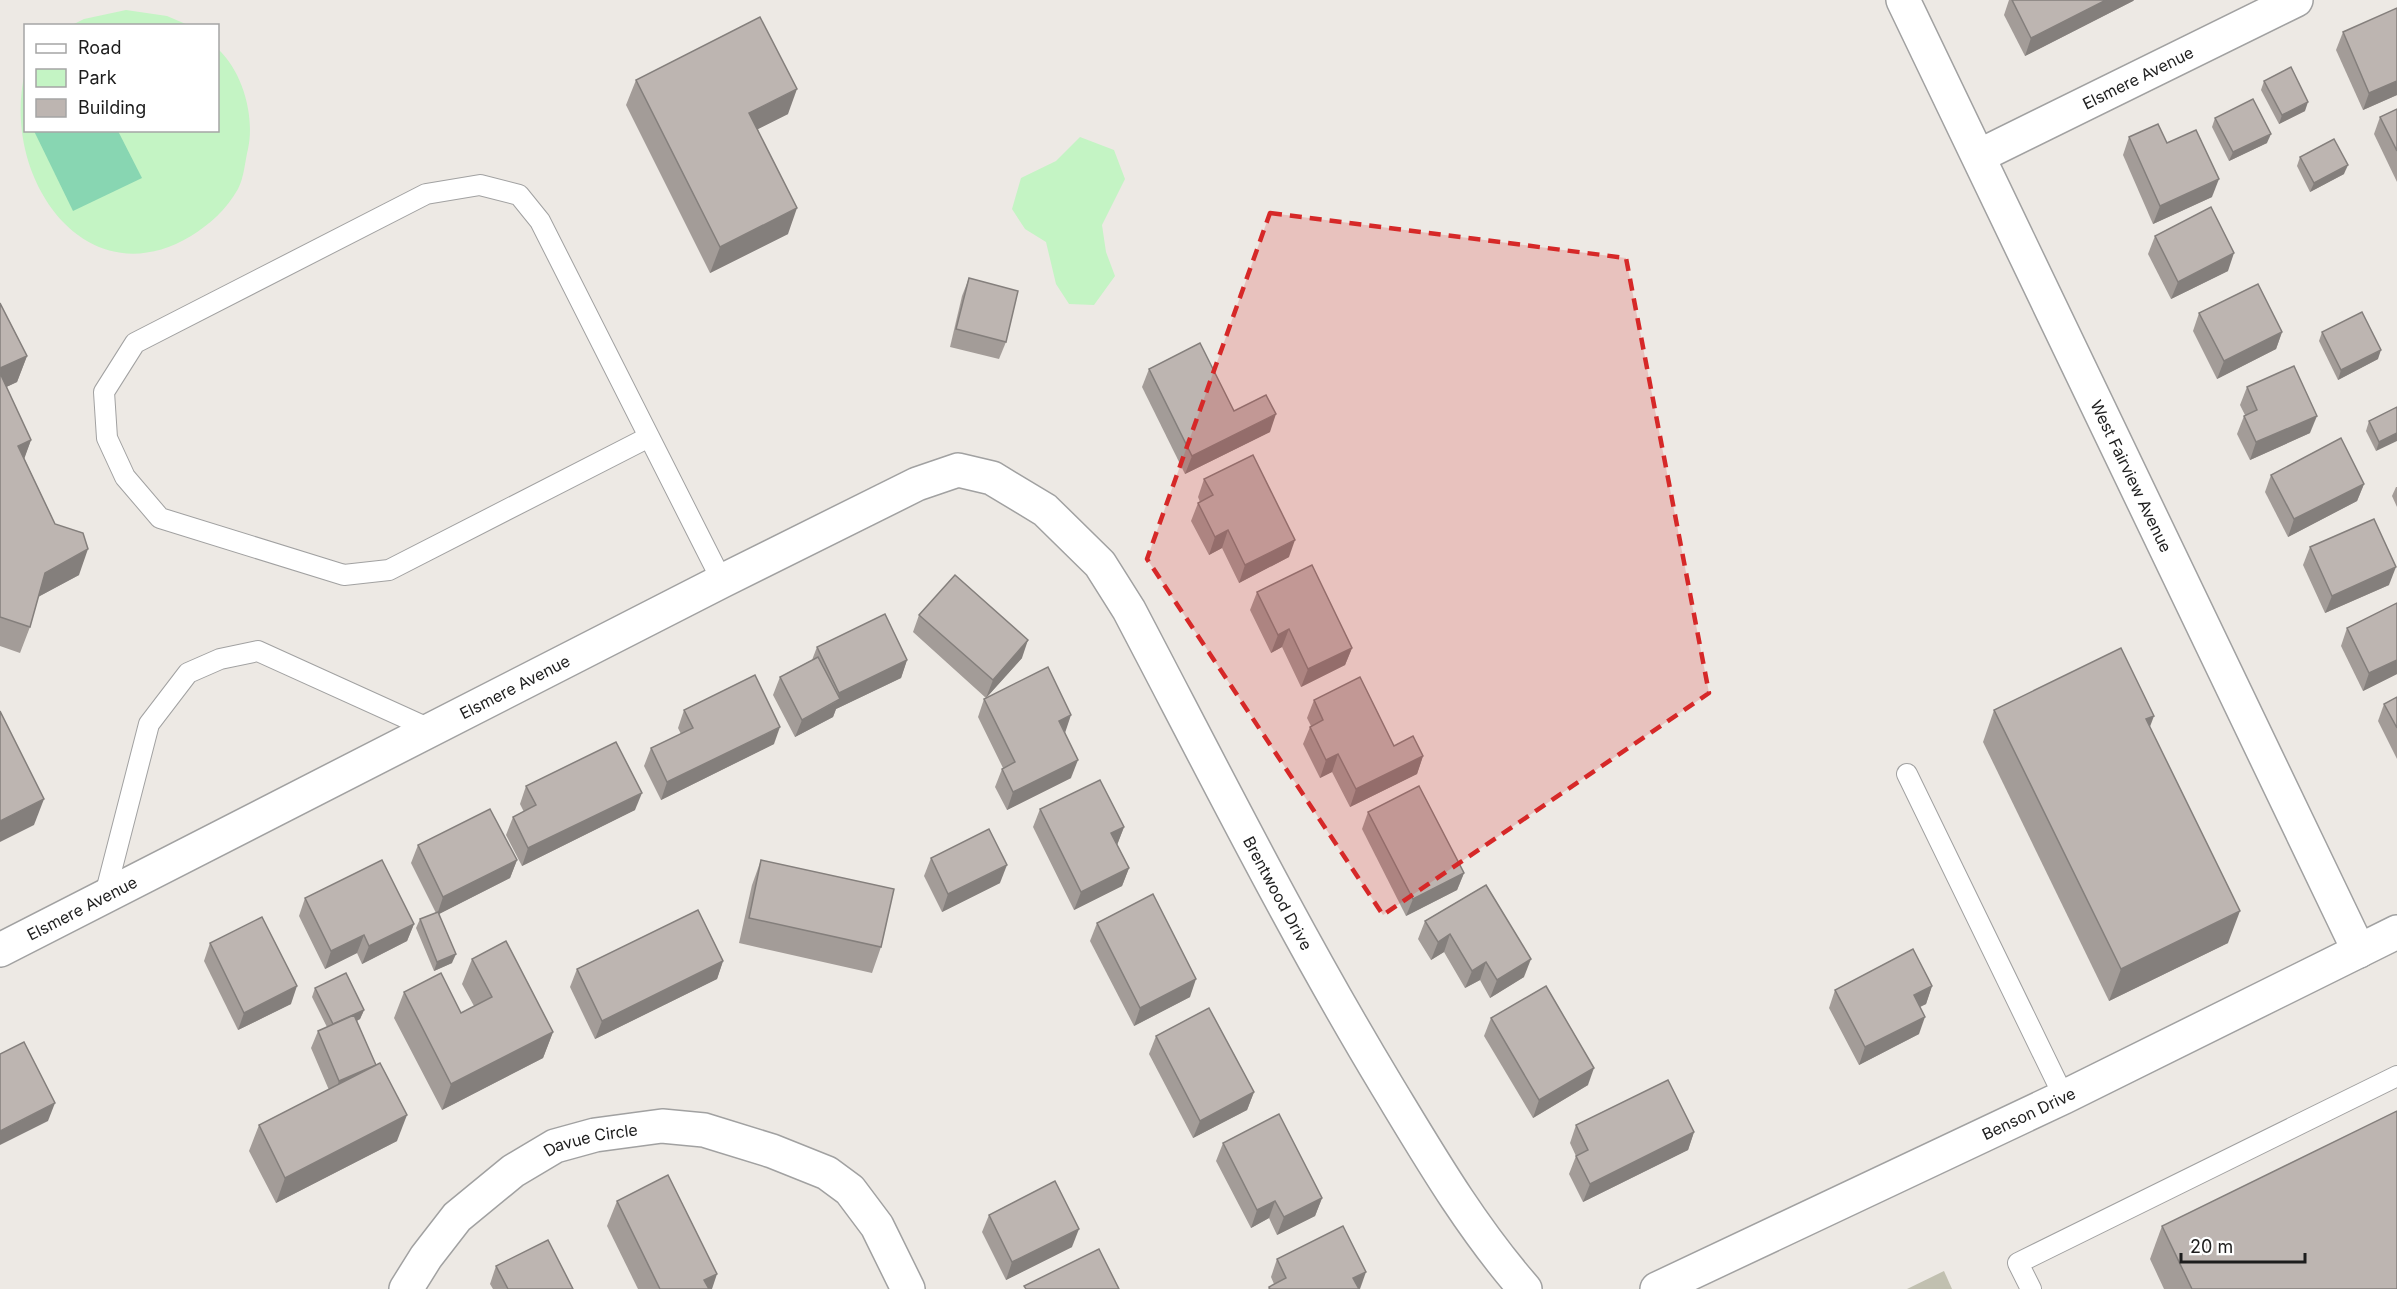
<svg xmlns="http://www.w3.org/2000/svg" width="2397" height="1289" font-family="Inter,sans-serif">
	<rect width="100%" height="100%" fill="#ede9e4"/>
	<polygon fill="#c1c0b0" points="1944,1271 1952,1289 1907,1289"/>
	<g fill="#c4f4c4">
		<polygon points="126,10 167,16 188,25 72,25 84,19"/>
		<path d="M218 49C243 72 255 117 248 149 245 161 244 178 238 189 226 210 210 224 191 236 85 300 0 177 25 72L26 130H218Z"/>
		<polygon points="1080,137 1114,150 1125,179 1102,225 1106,252 1115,276 1094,305 1069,304 1056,284 1046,242 1025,229 1012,209 1021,178 1056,161"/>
	</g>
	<polygon fill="#88d6b2" points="34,131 118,131 142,178 73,211"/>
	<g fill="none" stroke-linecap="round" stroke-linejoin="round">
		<defs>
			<g id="lane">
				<polyline points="649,437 389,570 344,575 160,518 125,477 107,438 104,392 135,343 426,194 480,185 519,195 540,221 722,581"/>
				<polyline points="1907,774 2064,1097"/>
				<polyline points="105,895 149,724 188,673 220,659 258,651 430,729"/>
				<polyline points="2031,1289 2018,1263 2397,1076"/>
			</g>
			<g id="street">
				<path id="s1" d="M1903 0 2359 951"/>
				<path id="s2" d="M1979 156 2296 0"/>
				<path id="s3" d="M0 950 722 581 917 484 958 470 992 478 1045 510 1100 564 1129 610C1213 770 1294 932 1387 1086 1430 1157 1470 1226 1525 1289"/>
				<path id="s4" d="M406 1289 426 1257 457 1217 513 1171 555 1146 595 1135 662 1126 704 1130 772 1151 827 1173 850 1190 877 1226 908 1289"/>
				<path id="s5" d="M1657 1289 2064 1097 2397 932"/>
			</g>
		</defs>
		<use href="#lane" stroke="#a1a1a1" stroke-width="22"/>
		<use href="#street" stroke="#a1a1a1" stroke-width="36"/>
		<use href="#lane" stroke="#fff" stroke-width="20"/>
		<use href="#street" stroke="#fff" stroke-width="33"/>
	</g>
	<g fill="#a39c98">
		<polygon points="2009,0 2134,0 2133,1 2025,56 2004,15"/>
		<polygon points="2343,32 2397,95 2363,110 2336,50"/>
		<polygon points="636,80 788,114 758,129 788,234 710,273 626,105"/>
		<polygon points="2264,81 2305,111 2279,124 2261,90"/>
		<polygon points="2397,109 2397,182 2374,134 2380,117"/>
		<polygon points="2215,118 2267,143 2229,161 2212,127"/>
		<polygon points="2129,137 2167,143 2212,197 2153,224 2123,155"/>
		<polygon points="2300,157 2344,174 2310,192 2297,166"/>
		<polygon points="2155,236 2228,271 2171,299 2148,254"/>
		<polygon points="969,278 1006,342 999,359 950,347 962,296"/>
		<polygon points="0,303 27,356 17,382 6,387 31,440 24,458 79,575 38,597 30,627 20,653 0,646"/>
		<polygon points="2199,313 2282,332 2276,349 2217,379 2193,331"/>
		<polygon points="2322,332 2378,359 2338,380 2319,341"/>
		<polygon points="1149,369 1234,411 1270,432 1185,474 1142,387"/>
		<polygon points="2247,387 2310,433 2250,460 2237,434 2244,416 2245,415 2240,405"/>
		<polygon points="2397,407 2376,451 2366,431 2369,421"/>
		<polygon points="2271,475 2364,484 2357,501 2288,537 2265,492"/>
		<polygon points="1204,479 1289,557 1239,583 1222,548 1209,555 1191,521 1198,503 1200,502 1198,497"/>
		<polygon points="2396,487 2397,487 2397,507 2392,496"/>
		<polygon points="2310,547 2389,585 2325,613 2303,565"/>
		<polygon points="1257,592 1352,648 1345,665 1301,687 1282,647 1271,653 1250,610"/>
		<polygon points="2397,603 2397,674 2363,691 2341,646 2347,628"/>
		<polygon points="919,615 1022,658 986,698 1064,733 1071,778 1007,810 995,787 1002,769 1003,768 978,717 984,699 986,698 913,632"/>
		<polygon points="817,647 907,660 901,678 836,709 833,717 795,737 773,695 780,677 812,660"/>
		<polygon points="2397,697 2397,759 2378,721 2384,704"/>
		<polygon points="1314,700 1394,746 1423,756 1417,774 1350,807 1332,772 1320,778 1303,744 1310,727 1311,726 1307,718"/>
		<polygon points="684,710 774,744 661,800 644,766 651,748 681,734 678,728"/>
		<polygon points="1994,710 2228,943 2109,1001 1983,742"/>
		<polygon points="526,786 635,810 522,866 506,835 513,817 524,812 520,804"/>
		<polygon points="1040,809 1124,827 1117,845 1129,868 1122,886 1074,910 1033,827"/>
		<polygon points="1368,812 1464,873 1457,890 1406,916 1362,829"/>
		<polygon points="418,845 517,860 510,878 439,914 452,963 434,971 416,928 420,919 436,913 411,863"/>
		<polygon points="931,858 1000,883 942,912 924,876"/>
		<polygon points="761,860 881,947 872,973 739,943 752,885"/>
		<polygon points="1486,885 1524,977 1490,998 1480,980 1465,988 1444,952 1431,960 1418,939 1425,921"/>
		<polygon points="305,898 414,924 407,941 362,964 357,953 325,969 299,916"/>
		<polygon points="1097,923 1190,997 1134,1026 1090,941"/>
		<polygon points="210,943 291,1004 238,1030 204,961"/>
		<polygon points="472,959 553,1032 543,1058 442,1110 394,1018 404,992 461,1013 474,1006 462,984"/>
		<polygon points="723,961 717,979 595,1039 570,987 577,969"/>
		<polygon points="1932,986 1926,1004 1920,1007 1919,1034 1859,1065 1829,1008 1835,990"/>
		<polygon points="315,988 364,1010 360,1019 357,1021 397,1141 276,1203 249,1151 259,1125 329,1090 311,1048 318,1031 327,1027 312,997"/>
		<polygon points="1491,1018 1588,1085 1533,1118 1484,1036"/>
		<polygon points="1156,1036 1254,1092 1247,1110 1193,1138 1149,1054"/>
		<polygon points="1576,1125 1694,1132 1688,1150 1583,1202 1569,1174 1576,1156 1570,1143"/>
		<polygon points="1223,1143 1322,1198 1315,1216 1277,1235 1269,1218 1251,1228 1216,1161"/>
		<polygon points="617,1201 712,1289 638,1289 607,1226"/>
		<polygon points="989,1215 1072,1247 1006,1280 982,1232"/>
		<polygon points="2162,1226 2397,1289 2164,1289 2150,1259"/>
		<polygon points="1277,1259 1360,1289 1268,1289 1269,1287 1274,1284 1271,1277"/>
		<polygon points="496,1266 573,1289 493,1289 490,1284"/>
	</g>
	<g fill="#847f7c">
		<polygon points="2106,0 2134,0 2133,1 2025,56 2031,38"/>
		<polygon points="2397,81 2397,95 2363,110 2369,93"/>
		<polygon points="797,89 788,114 740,138 749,113"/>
		<polygon points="2308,102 2305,111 2279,124 2282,115"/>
		<polygon points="2271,134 2267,143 2229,161 2233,152"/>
		<polygon points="2348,165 2344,174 2310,192 2314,183"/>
		<polygon points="2219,179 2212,197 2153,224 2160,206"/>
		<polygon points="797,208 788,234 710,273 720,247"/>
		<polygon points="2234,253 2228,271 2171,299 2178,282"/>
		<polygon points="2282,332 2276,349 2217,379 2224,361"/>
		<polygon points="2381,350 2378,359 2338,380 2341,370"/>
		<polygon points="27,356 17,382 0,390 0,368"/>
		<polygon points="1276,414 1270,432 1185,474 1192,456"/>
		<polygon points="2317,416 2310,433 2250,460 2256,442"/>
		<polygon points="2397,433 2397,441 2376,451 2379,442"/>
		<polygon points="31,440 22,465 18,446"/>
		<polygon points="2364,484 2357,501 2288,537 2294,519"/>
		<polygon points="1228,530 1222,548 1209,555 1215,537"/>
		<polygon points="1295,540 1289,557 1239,583 1245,565"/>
		<polygon points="88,549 79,575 36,598 45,573"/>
		<polygon points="2396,567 2389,585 2325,613 2332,596"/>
		<polygon points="1289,629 1282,647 1271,653 1278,635"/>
		<polygon points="1028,640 1022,658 986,698 993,680"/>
		<polygon points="1352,648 1345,665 1301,687 1308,669"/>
		<polygon points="907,660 901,678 836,709 833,717 795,737 802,720 836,702 839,693"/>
		<polygon points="2397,660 2397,674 2363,691 2369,673"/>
		<polygon points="1071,715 1065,733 1059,721"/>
		<polygon points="2154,716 2142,748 2146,719"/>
		<polygon points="780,727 774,744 661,800 667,782"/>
		<polygon points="1338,754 1332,772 1320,778 1326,760"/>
		<polygon points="1423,756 1417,774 1350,807 1356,789"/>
		<polygon points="1078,760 1071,778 1007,810 1013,792"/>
		<polygon points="642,793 635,810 522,866 528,848"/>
		<polygon points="44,799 34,825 0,842 0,821"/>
		<polygon points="1124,827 1117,845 1104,851 1111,833"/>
		<polygon points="517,860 510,878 437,915 443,897"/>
		<polygon points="1007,865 1000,883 942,912 948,894"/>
		<polygon points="1129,868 1122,886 1074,910 1081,892"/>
		<polygon points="1464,873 1457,890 1406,916 1413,899"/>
		<polygon points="2240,911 2228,943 2109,1001 2121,969"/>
		<polygon points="414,924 407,941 362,964 369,946"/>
		<polygon points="1450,934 1444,952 1431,960 1438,942"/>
		<polygon points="364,935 357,953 325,969 331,951"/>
		<polygon points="456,954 452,963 434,971 437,962"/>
		<polygon points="1531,959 1524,977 1490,998 1497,980"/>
		<polygon points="723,961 717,979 595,1039 602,1021"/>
		<polygon points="1486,962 1480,980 1465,988 1472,971"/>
		<polygon points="1196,979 1190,997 1134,1026 1140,1008"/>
		<polygon points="297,986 291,1004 238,1030 244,1013"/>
		<polygon points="1932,986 1926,1004 1907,1013 1914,995"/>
		<polygon points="364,1010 360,1019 330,1033 334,1024"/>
		<polygon points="1925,1017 1919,1034 1859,1065 1865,1047"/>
		<polygon points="553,1032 543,1058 442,1110 451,1084"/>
		<polygon points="376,1065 333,1098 339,1081"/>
		<polygon points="1594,1068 1588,1085 1533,1118 1539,1100"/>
		<polygon points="1254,1092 1247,1110 1193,1138 1200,1121"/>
		<polygon points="55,1103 48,1121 0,1145 0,1131"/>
		<polygon points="407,1115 397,1141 276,1203 285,1178"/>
		<polygon points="1694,1132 1688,1150 1583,1202 1590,1184"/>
		<polygon points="1322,1198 1315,1216 1277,1235 1284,1217"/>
		<polygon points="1275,1201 1269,1218 1251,1228 1257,1210"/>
		<polygon points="1079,1229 1072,1247 1006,1280 1012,1262"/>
		<polygon points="1366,1272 1360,1289 1349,1289 1353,1278"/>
		<polygon points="717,1274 712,1289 701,1289 704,1280"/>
	</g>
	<g fill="#bdb5b1" stroke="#847f7c" stroke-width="1.5">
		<polygon points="2012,0 2106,0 2031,38"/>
		<polygon points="2397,8 2397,81 2369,93 2343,32"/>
		<polygon points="760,17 797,89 749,113 797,208 720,247 636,80"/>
		<polygon points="2291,67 2308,102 2282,115 2264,81"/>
		<polygon points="2253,99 2271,134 2233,152 2215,118"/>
		<polygon points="2397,109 2397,151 2380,117"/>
		<polygon points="2158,124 2167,143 2196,130 2219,179 2160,206 2129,137"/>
		<polygon points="2334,139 2348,165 2314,183 2300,157"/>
		<polygon points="2211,207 2234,253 2178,282 2155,236"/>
		<polygon points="969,278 1018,291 1006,342 956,329"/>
		<polygon points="2258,284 2282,332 2224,361 2199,313"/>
		<polygon points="0,303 27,356 0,368"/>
		<polygon points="2362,312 2381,350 2341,370 2322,332"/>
		<polygon points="1200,343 1234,411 1266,395 1276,414 1192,456 1149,369"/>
		<polygon points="2294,366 2317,416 2256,442 2244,416 2257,410 2247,387"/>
		<polygon points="0,373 31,440 18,446 55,524 83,533 88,549 45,573 30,627 0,617"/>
		<polygon points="2397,407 2397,433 2379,442 2369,421"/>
		<polygon points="2341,438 2364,484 2294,519 2271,475"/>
		<polygon points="1253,455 1295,540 1245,565 1228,530 1215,537 1198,503 1213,495 1204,479"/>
		<polygon points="2374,519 2396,567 2332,596 2310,547"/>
		<polygon points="1312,565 1352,648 1308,669 1289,629 1278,635 1257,592"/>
		<polygon points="955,575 1028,640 993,680 919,615"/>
		<polygon points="2397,603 2397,660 2369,673 2347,628"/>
		<polygon points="885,614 907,660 839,693 817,647"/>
		<polygon points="2121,648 2154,716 2146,719 2240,911 2121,969 1994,710"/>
		<polygon points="818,657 840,699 802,720 780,677"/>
		<polygon points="1048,667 1071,715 1059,721 1078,760 1013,792 1002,769 1015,762 984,699"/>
		<polygon points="755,675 780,727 667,782 651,748 693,728 684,710"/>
		<polygon points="1360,677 1394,746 1413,736 1423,756 1356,789 1338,754 1326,760 1310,727 1323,720 1314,700"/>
		<polygon points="2397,697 2397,728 2384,704"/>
		<polygon points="0,711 44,799 0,821"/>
		<polygon points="616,742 642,793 528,848 513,817 536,805 526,786"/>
		<polygon points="1100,780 1124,827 1111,833 1129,868 1081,892 1040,809"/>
		<polygon points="1419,786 1464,873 1413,899 1368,812"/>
		<polygon points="490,809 517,860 443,897 418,845"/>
		<polygon points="989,829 1007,865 948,894 931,858"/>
		<polygon points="382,860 414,924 369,946 364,935 331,951 305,898"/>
		<polygon points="761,860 894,889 881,947 749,918"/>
		<polygon points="1486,885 1531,959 1497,980 1486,962 1472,971 1450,934 1438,942 1425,921"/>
		<polygon points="1153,894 1196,979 1140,1008 1097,923"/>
		<polygon points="698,910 723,961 602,1021 577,969"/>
		<polygon points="438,912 456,954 437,962 420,919"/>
		<polygon points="262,917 297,986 244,1013 210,943"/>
		<polygon points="506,941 553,1032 451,1084 404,992 441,973 461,1013 492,997 472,959"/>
		<polygon points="1913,949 1932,986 1914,995 1925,1017 1865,1047 1835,990"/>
		<polygon points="346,973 364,1010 333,1024 315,988"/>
		<polygon points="1546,986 1594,1068 1539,1100 1491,1018"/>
		<polygon points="1209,1008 1254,1092 1200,1121 1156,1036"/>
		<polygon points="354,1015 376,1065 339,1081 318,1031"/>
		<polygon points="24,1042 55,1103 0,1131 0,1054"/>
		<polygon points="380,1063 407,1115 285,1178 259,1125"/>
		<polygon points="1668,1080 1694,1132 1590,1184 1576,1156 1588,1150 1576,1125"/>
		<polygon points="2397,1111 2397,1289 2192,1289 2162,1226"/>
		<polygon points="1279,1114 1322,1198 1284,1217 1275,1201 1257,1210 1223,1143"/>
		<polygon points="668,1175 717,1274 704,1280 709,1289 660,1289 617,1201"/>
		<polygon points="1055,1181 1079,1229 1012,1262 989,1215"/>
		<polygon points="1343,1226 1366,1272 1353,1278 1359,1289 1270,1289 1269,1287 1286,1278 1277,1259"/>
		<polygon points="548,1240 573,1289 508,1289 496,1266"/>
		<polygon points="1099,1249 1119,1289 1026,1289 1024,1286"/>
	</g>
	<path fill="#d62828" fill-opacity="0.2" stroke="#d62828" stroke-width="4.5" stroke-dasharray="12 8" stroke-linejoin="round" d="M1270 213 1626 258 1709 693 1383 915 1147 559Z"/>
	<g text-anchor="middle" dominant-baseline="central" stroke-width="4.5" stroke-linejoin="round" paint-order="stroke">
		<g font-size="16" fill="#1d1d1d" stroke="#fff">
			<text stroke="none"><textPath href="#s2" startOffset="177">Elsmere Avenue</textPath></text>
			<text stroke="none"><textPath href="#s1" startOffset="528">West Fairview Avenue</textPath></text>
			<text stroke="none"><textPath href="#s3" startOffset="578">Elsmere Avenue</textPath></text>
			<text stroke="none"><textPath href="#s3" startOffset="1620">Brentwood Drive</textPath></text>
			<text stroke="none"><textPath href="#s3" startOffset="92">Elsmere Avenue</textPath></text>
			<text stroke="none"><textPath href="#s5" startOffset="411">Benson Drive</textPath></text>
			<text stroke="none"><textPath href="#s4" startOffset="246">Davue Circle</textPath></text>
		</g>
	</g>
	<rect x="24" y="24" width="195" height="108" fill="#ffffff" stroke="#a5a5a5" stroke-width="1.5"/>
	<rect x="36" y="44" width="30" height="9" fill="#ffffff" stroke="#a5a5a5" stroke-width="1.5"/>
	<text x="78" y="54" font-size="18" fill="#1d1d1d">Road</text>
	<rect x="36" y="69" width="30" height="18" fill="#c4f4c4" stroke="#a5a5a5" stroke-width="1.5"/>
	<text x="78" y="84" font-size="18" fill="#1d1d1d">Park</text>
	<rect x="36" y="99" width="30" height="18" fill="#bdb5b1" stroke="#a5a5a5" stroke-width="1.5"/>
	<text x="78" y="114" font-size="18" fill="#1d1d1d">Building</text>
	<path d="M2181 1253v9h124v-9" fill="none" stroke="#1d1d1d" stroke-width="3"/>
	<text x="2190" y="1253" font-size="18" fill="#1d1d1d" stroke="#ffffff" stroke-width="4.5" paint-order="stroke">20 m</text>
</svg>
